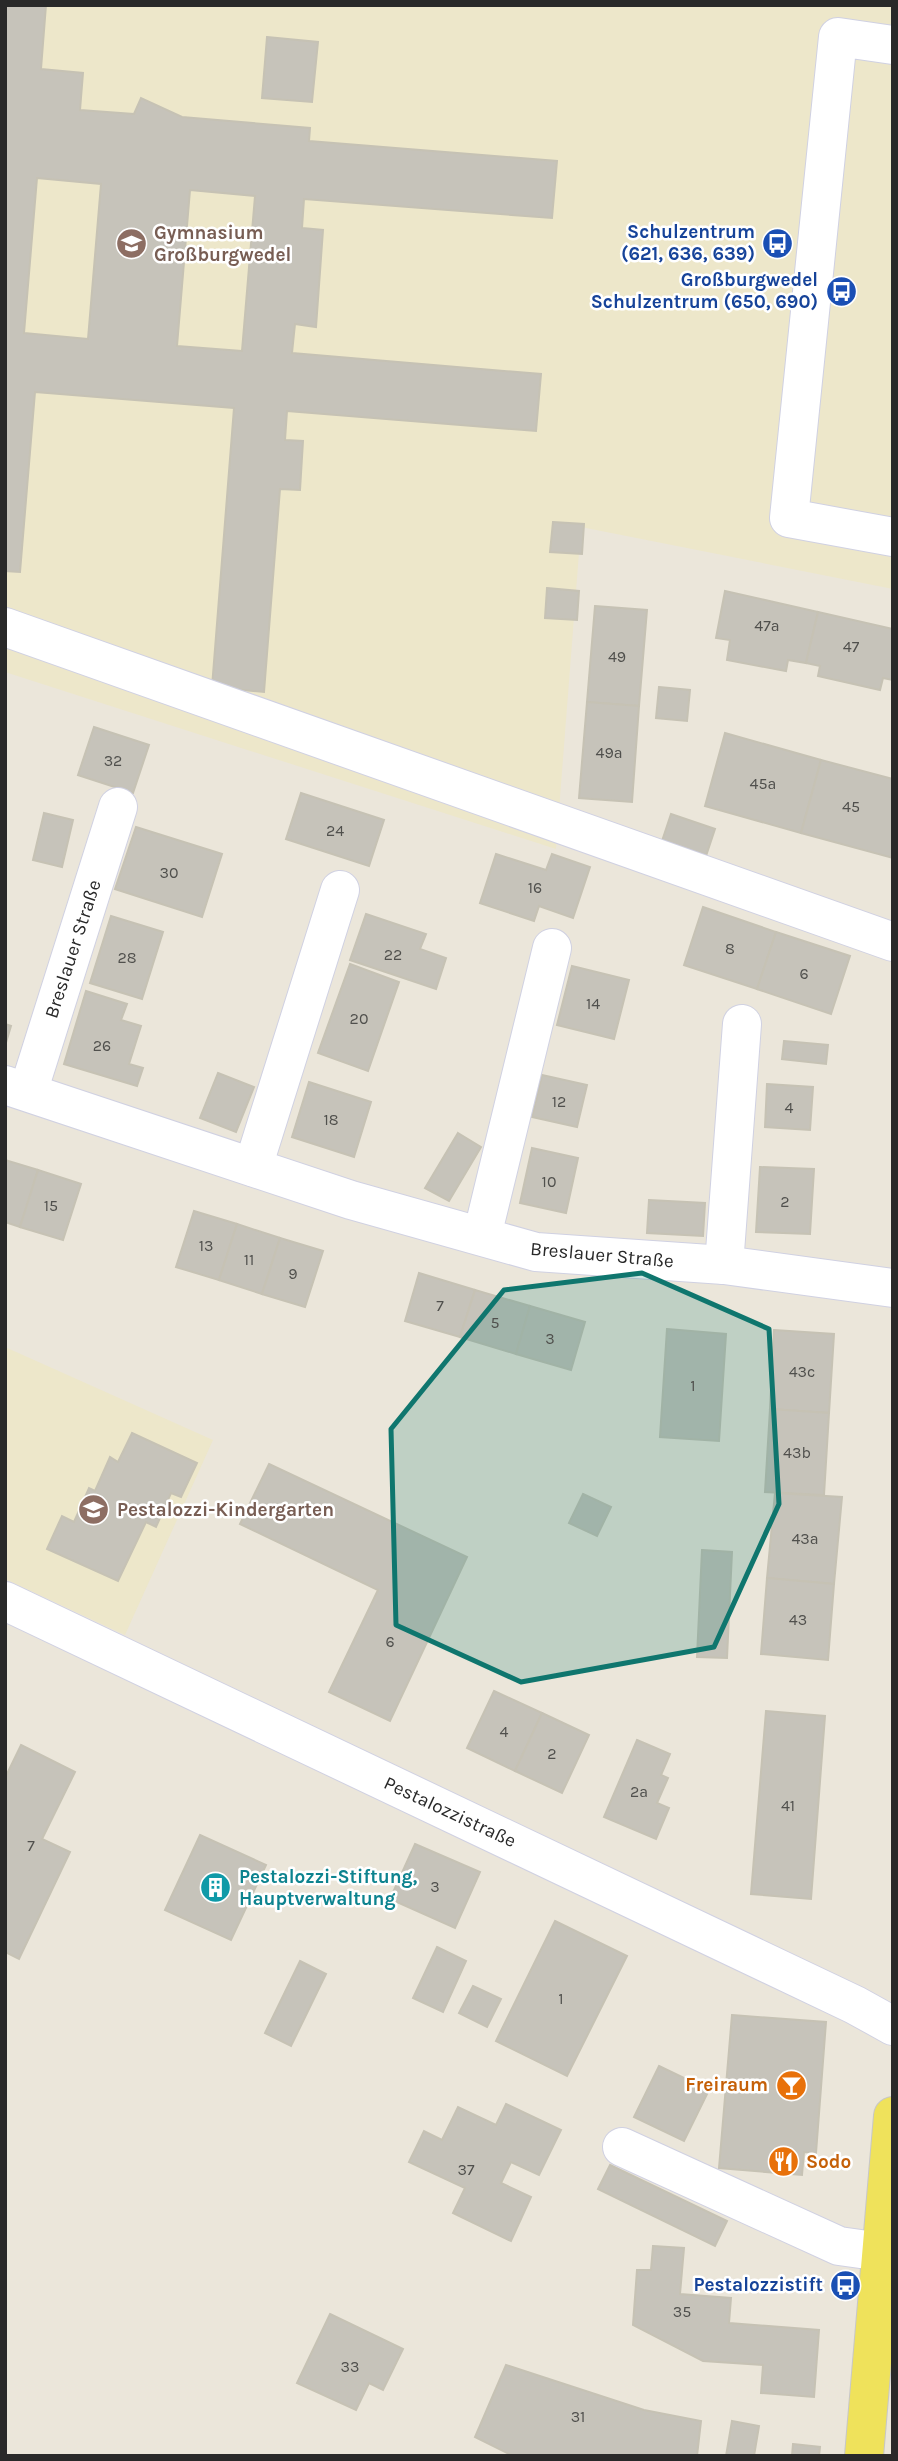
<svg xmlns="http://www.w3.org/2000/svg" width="898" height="2461" font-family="Karla,sans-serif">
	<rect width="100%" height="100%" fill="#ebe6da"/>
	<g fill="#ede7ca">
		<polygon points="5,5 893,5 893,589 581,527 556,849 5,672"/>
		<polygon points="5,1347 213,1440 125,1635 5,1579"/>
	</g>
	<g fill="#c6c3ba" stroke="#c6c2b4" stroke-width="2" fill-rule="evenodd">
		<path d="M5 5H46L41 69 83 73 80 110 134 114 141 98 182 117 310 128 309 141 557 161 552 218 304 199 302 228 323 230 316 327 295 324 292 353 541 374 536 431 287 411 285 440 303 441 300 490 280 489 264 692 212 687 234 408 35 392 20 572 5 571ZM37 178 101 184 88 339 24 333ZM190 190 255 196 242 351 177 346Z"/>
		<polygon points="267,37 318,42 312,102 262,98"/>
		<polygon points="553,522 584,524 582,554 550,552"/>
		<polygon points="547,588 579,591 577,620 545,618"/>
		<polygon points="725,591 818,612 806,663 788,660 786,671 727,660 730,640 716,638"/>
		<polygon points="595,606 647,610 639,706 587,702"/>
		<polygon points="818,612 893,629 893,680 883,678 880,690 818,676 820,666 806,663"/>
		<polygon points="659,687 690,690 687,721 656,718"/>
		<polygon points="587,702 639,706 632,802 579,798"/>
		<polygon points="94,727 149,745 133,793 78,775"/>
		<polygon points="725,733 821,760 801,833 705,806"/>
		<polygon points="821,760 893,779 893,858 801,833"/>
		<polygon points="301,793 384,820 369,866 286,839"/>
		<polygon points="44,813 73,820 62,867 33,860"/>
		<polygon points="671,814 715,829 706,856 662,841"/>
		<polygon points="136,827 222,854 202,917 115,889"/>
		<polygon points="496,854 546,870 552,854 590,867 573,918 539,906 534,921 480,903"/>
		<polygon points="703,907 776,932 757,989 684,965"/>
		<polygon points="366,914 426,934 420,949 446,958 436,989 350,960"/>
		<polygon points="111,916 163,932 142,999 90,983"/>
		<polygon points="776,932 850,956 831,1014 757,989"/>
		<polygon points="350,964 399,982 368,1071 318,1053"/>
		<polygon points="572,966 629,980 614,1039 557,1025"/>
		<polygon points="86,991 127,1004 121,1020 141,1026 129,1064 143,1068 137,1086 64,1064"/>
		<polygon points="5,1024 11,1026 5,1046"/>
		<polygon points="784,1041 828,1045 826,1064 782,1059"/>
		<polygon points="218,1073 254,1087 236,1132 200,1118"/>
		<polygon points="542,1075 587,1085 577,1127 532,1117"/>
		<polygon points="309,1082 371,1102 354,1157 292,1137"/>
		<polygon points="767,1084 813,1087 810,1130 765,1127"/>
		<polygon points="458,1133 481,1147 449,1201 425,1188"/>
		<polygon points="532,1148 578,1158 566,1213 520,1203"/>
		<polygon points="5,1160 38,1170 20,1227 5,1222"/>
		<polygon points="760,1167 814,1169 810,1234 756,1232"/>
		<polygon points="38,1170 81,1184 63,1240 20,1227"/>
		<polygon points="649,1200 705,1203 703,1236 647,1233"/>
		<polygon points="194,1211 237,1224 219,1280 176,1267"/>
		<polygon points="237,1224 280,1238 262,1294 219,1280"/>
		<polygon points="280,1238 323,1251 305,1307 262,1294"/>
		<polygon points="419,1273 475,1290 460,1337 405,1321"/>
		<polygon points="475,1290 530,1306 516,1354 460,1337"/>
		<polygon points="530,1306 585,1322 571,1370 516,1354"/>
		<polygon points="667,1329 726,1334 719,1441 660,1437"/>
		<polygon points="774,1330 834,1334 829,1413 770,1409"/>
		<polygon points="770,1409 829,1413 824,1495 765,1492"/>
		<polygon points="132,1433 197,1463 181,1497 171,1493 156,1527 146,1522 118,1581 47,1549 62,1516 74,1522 89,1488 95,1491 110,1457 118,1462"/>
		<polygon points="269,1464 467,1557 390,1721 329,1692 378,1590 240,1524"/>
		<polygon points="775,1493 842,1497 834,1584 767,1578"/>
		<polygon points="583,1494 611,1507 597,1536 569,1523"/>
		<polygon points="702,1550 732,1552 727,1658 697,1657"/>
		<polygon points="767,1578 834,1584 828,1660 761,1654"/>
		<polygon points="494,1691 542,1713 515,1771 467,1748"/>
		<polygon points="766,1711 825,1716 811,1899 751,1894"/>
		<polygon points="542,1713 589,1735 562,1793 515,1771"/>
		<polygon points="637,1740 670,1754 661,1775 668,1778 657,1803 669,1808 656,1839 604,1817"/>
		<polygon points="21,1745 75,1772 42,1839 70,1852 19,1959 5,1952 5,1778"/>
		<polygon points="200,1835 266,1865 231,1940 165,1910"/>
		<polygon points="415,1844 480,1872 455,1928 390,1899"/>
		<polygon points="555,1921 627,1956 567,2076 496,2041"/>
		<polygon points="437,1947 466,1961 443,2012 413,1998"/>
		<polygon points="300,1961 326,1974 291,2046 265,2033"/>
		<polygon points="473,1986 501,1999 487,2027 459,2013"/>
		<polygon points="732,2015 826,2022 816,2153 804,2152 802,2175 719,2168"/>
		<polygon points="659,2066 709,2090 684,2141 634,2117"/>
		<polygon points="506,2104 561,2130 539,2175 511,2162 501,2183 531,2197 511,2241 453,2213 465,2188 409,2162 424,2131 442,2140 458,2107 496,2125"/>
		<polygon points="610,2165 727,2221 715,2246 598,2189"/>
		<polygon points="653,2246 684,2248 680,2294 731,2298 729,2323 819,2330 814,2397 761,2393 763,2365 703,2361 633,2325 637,2270 651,2270"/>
		<polygon points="330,2314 403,2349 383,2390 369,2383 356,2410 297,2383"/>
		<polygon points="506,2365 644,2410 701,2421 697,2456 513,2456 475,2437"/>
		<polygon points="732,2421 759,2426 754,2456 726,2456"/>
		<polygon points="793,2444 820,2447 819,2456 792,2456"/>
	</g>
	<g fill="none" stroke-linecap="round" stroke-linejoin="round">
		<defs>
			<g id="minor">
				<polyline points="893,45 838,37 789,518 893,537"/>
				<polyline points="5,627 893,942"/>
				<polyline points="5,1085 351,1200 536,1252 724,1265 893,1288"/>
				<polyline points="28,1092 118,807"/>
				<polyline points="253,1167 340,890"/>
				<polyline points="482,1236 552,948"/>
				<polyline points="724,1265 742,1024"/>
				<polyline points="5,1601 855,2005 893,2026"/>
				<polyline points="622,2147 839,2246 882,2252"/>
			</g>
			<polyline id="major" points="864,2456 893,2116"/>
		</defs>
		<use href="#minor" stroke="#d0d1e2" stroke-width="40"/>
		<use href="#major" stroke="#c7c7c7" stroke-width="40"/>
		<use href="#minor" stroke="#fff" stroke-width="38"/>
		<use href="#major" stroke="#efe25b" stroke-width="38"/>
	</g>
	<path fill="#0f766e" fill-opacity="0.2" stroke="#0f766e" stroke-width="5" stroke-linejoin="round" d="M642 1273 769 1329 779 1504 714 1647 521 1682 396 1625 391 1429 504 1290Z"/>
	<defs>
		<symbol id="bus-disc" viewBox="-11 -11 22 22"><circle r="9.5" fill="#1a4fb4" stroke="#fff"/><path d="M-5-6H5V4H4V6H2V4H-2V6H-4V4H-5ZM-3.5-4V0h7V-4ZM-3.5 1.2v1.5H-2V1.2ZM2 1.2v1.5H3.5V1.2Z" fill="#fff"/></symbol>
		<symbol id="school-disc" viewBox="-11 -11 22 22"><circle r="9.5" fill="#8d6e63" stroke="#fff"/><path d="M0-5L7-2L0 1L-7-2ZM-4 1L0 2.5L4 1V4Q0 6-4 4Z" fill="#fff"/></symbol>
		<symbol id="building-disc" viewBox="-11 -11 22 22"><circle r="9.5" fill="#0f9aa8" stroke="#fff"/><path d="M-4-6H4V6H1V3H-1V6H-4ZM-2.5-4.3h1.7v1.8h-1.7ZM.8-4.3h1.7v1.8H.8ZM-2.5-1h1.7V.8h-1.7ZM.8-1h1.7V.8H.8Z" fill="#fff"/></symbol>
		<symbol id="bar-disc" viewBox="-11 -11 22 22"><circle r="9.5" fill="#e8710a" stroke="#fff"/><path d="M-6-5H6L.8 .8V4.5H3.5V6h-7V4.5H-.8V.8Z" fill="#fff"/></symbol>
		<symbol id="restaurant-disc" viewBox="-11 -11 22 22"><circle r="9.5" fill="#e8710a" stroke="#fff"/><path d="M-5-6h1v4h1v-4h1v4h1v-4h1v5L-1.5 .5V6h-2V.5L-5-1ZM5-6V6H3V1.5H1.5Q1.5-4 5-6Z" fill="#fff"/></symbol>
	</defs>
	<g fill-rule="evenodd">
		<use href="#bus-disc" x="760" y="226" width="35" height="35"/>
		<use href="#school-disc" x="114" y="226" width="35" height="35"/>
		<use href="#bus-disc" x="824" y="274" width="35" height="35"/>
		<use href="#school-disc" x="76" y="1492" width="35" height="35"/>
		<use href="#building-disc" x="198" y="1870" width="35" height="35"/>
		<use href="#bar-disc" x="774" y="2068" width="35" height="35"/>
		<use href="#restaurant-disc" x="766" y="2144" width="35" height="35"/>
		<use href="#bus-disc" x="828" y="2268" width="35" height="35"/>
	</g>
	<g text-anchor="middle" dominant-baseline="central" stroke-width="5" stroke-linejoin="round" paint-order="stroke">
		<g font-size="16" fill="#50504d">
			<text x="767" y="625">47a</text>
			<text x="851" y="646">47</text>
			<text x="617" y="656">49</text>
			<text x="609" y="752">49a</text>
			<text x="113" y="760">32</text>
			<text x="763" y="783">45a</text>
			<text x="851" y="806">45</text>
			<text x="335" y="830">24</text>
			<text x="169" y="872">30</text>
			<text x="535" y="887">16</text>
			<text x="730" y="948">8</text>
			<text x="393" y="954">22</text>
			<text x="127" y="957">28</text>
			<text x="804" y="973">6</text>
			<text x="593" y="1003">14</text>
			<text x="359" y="1018">20</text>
			<text x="102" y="1045">26</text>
			<text x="559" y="1101">12</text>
			<text x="789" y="1107">4</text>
			<text x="331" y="1119">18</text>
			<text x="549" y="1181">10</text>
			<text x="785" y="1201">2</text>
			<text x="51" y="1205">15</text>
			<text x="206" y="1245">13</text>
			<text x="249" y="1259">11</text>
			<text x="293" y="1273">9</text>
			<text x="440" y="1305">7</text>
			<text x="495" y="1322">5</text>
			<text x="550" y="1338">3</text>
			<text x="802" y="1371">43c</text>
			<text x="693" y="1385">1</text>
			<text x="797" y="1452">43b</text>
			<text x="805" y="1538">43a</text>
			<text x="798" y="1619">43</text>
			<text x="390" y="1641">6</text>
			<text x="504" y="1731">4</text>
			<text x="552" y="1753">2</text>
			<text x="639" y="1791">2a</text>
			<text x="788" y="1805">41</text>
			<text x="31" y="1845">7</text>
			<text x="435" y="1886">3</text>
			<text x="561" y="1998">1</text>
			<text x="466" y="2169">37</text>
			<text x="682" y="2311">35</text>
			<text x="350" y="2366">33</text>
			<text x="578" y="2416">31</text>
		</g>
		<g font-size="19" font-weight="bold" fill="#164399" stroke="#fff" text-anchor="end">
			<text x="755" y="232">Schulzentrum<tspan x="755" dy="22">(621, 636, 639)</tspan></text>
			<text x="818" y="280">Großburgwedel<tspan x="818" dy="22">Schulzentrum (650, 690)</tspan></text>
			<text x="823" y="2285">Pestalozzistift</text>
		</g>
		<g font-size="19" font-weight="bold" fill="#785e54" stroke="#fff" text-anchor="start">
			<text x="154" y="233">Gymnasium<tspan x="154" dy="22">Großburgwedel</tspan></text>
			<text x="117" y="1510">Pestalozzi-Kindergarten</text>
		</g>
		<g font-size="19" fill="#292929" stroke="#fff">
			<text transform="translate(73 949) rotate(-72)">Breslauer Straße</text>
			<text transform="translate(602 1255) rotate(5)">Breslauer Straße</text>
			<text transform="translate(450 1812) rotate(25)">Pestalozzistraße</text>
		</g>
		<g font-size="19" font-weight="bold" fill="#0d838f" stroke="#fff" text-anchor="start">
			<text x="239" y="1877">Pestalozzi-Stiftung,<tspan x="239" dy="22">Hauptverwaltung</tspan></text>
		</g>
		<g font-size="19" font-weight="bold" fill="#c56008" stroke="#fff" text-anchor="end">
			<text x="768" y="2085">Freiraum</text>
			<text x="806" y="2162" text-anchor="start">Sodo</text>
		</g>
	</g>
	<rect width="898" height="2461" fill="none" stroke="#292929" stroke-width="14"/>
</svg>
